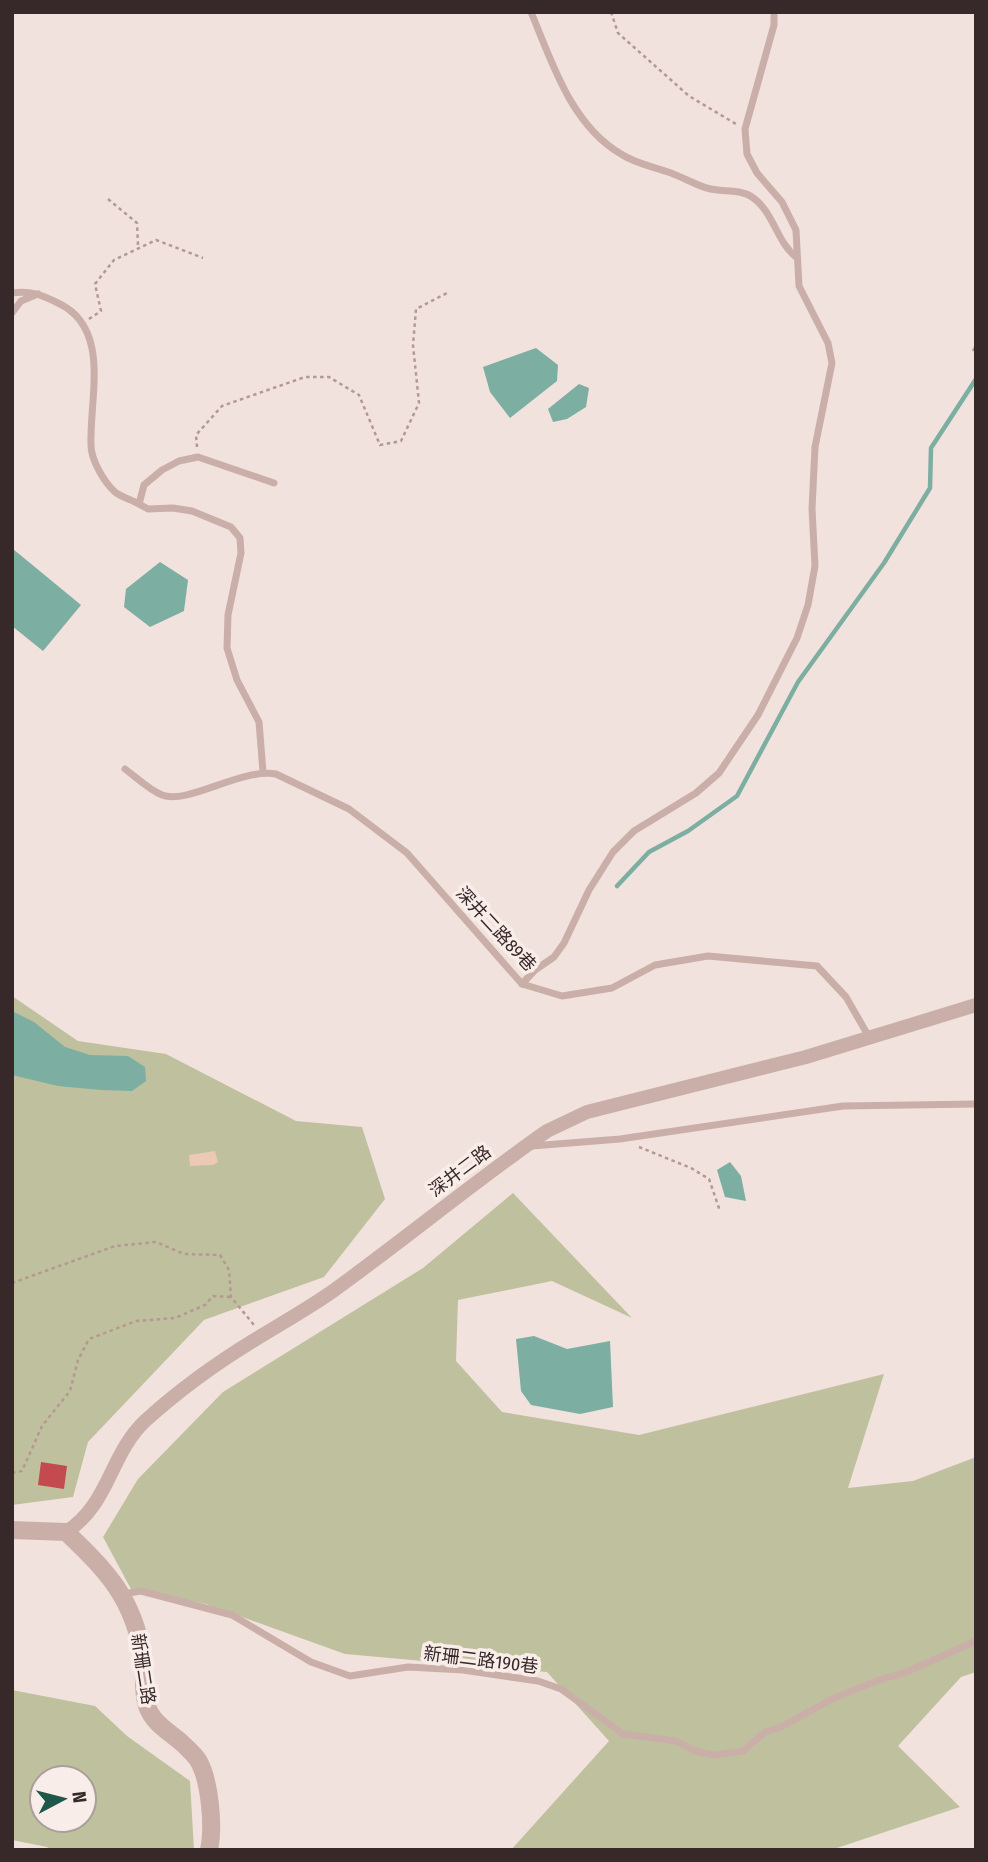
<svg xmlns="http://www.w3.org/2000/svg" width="988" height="1862" font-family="'Fira Sans Condensed','Noto Sans TC',sans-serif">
	<rect width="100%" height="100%" fill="#f2e2dd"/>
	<g fill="#bfc09d" fill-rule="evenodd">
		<polygon points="12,996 78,1041 166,1054 296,1121 362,1127 385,1199 324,1277 204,1320 88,1442 73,1497 12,1505"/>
		<polygon points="513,1193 632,1318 552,1281 458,1300 456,1361 502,1412 639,1435 884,1374 848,1488 913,1481 976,1457 976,1672 961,1677 898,1746 960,1807 831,1850 511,1850 609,1741 547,1672 345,1654 206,1604 131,1589 103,1537 138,1479 223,1392 423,1268"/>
		<path d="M12 1690 95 1706 127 1736 190 1781 194 1850H51L47 1847 12 1840ZM42 1778H84V1820H42Z"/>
	</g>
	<polygon fill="#ecc9b4" points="215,1151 218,1162 213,1165 190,1166 189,1155"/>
	<g fill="#7caea2">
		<polygon points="536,348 558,365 557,381 510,418 490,392 483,367"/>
		<polygon points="579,384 589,388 586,407 567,419 553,422 548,409"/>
		<polygon points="13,549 81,605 43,651 12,626"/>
		<polygon points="160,562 188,580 184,611 150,627 124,607 126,589"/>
		<polygon points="12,1011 34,1022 65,1047 90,1055 128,1056 145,1067 146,1081 132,1091 101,1090 58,1086 12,1075"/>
		<polygon points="730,1162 741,1176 746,1201 725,1197 717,1170"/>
		<polygon points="534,1336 567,1349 610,1341 613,1407 580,1414 531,1405 521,1391 516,1339"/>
	</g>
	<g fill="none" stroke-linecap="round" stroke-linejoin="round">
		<polyline stroke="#7caea2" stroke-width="4.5" points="617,886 649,852 688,831 737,796 798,682 884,563 930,488 931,448 976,379"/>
	</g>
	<polygon fill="#c34a4f" points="41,1462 67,1466 64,1489 38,1485"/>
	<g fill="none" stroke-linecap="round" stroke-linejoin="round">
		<g stroke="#b59893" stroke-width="2.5" stroke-dasharray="3.5 3.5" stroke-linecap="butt">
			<polyline points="611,12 618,33 689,96 736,124"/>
			<polyline points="108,199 137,223 138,245"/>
			<polyline points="89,319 101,311 95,284 114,260 156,240 203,258"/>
			<polyline points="973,351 976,345"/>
			<polyline points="197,447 196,435 222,406 305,377 329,377 359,395 380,445 401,441 419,403 413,345 416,309 449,292"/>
			<polyline points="639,1147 691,1168 709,1179 720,1211"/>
			<polyline points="12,1283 115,1246 156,1242 184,1254 220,1255 229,1270 231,1297 254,1325"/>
			<polyline points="12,1473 22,1471 42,1426 70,1391 78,1360 89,1339 136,1321 175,1318 205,1305 213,1296 231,1297"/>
		</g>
		<g stroke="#caafa9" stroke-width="7">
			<path d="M531 12C552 62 571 125 621 154 636 164 655 167 671 173 681 177 691 182 701 186 717 194 737 187 752 197 774 212 776 241 796 257"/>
			<path d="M12 293C30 290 42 295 58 303 112 328 89 399 91 445 91 460 104 482 115 492 121 497 132 500 139 504"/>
			<polyline points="12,313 21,301 38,294"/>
			<path d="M125 769C136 777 149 790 162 795 188 805 240 768 276 774L349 809 407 853 522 984 562 996 612 988 655 965 708 956 817 966 846 997 869 1037"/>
			<polyline points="263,772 259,722 237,680 227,648 228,615 241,553 240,538 231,527 192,511 173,508 148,509 139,504 144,485 162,470 179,461 198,457 274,483"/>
			<polyline points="522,984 535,970 554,957 564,943 589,890 613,852 634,831 696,793 719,773 758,715 797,638 808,605 815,566 812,509 815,447 832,363 828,343 799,286 796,230 782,202 757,173 747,154 745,129 774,25 774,12"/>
			<polyline points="532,1146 620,1139 843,1106 976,1104"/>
			<polyline points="123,1594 141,1591 232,1615 311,1662 350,1676 408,1667 463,1670 538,1681 561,1689 623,1734 676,1741 695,1751 714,1755 743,1751 765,1732 781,1727 832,1699 876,1681 904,1673 976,1641"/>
		</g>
		<path stroke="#caafa9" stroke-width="14" d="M66 1532C109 1505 110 1454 145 1421 178 1391 218 1362 256 1339 282 1323 309 1308 333 1291 405 1239 474 1182 547 1131L587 1112 806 1057 976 1005"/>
		<path stroke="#caafa9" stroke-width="18" d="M12 1530 66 1532C108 1572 133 1598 143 1657 145 1673 142 1691 147 1706 153 1724 170 1732 183 1744 188 1749 194 1754 198 1760 210 1780 214 1827 209 1850"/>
	</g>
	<g text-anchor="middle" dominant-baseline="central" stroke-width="7" stroke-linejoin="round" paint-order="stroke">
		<g font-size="18" fill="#372929" stroke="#f9ede9">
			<text transform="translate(496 929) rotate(47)">深井二路89巷</text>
			<text transform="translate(460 1171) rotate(-37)">深井二路</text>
			<text transform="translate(481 1660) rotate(7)">新珊二路190巷</text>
			<text transform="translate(143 1669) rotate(81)">新珊二路</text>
		</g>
	</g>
	<rect width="988" height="1862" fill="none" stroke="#372929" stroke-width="28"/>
	<g transform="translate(63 1799) rotate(83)"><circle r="33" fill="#f9ede9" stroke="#ab9f9c" stroke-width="2"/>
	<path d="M0-5L12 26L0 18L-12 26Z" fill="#1f574b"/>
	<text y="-10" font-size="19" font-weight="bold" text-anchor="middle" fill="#372929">N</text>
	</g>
</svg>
